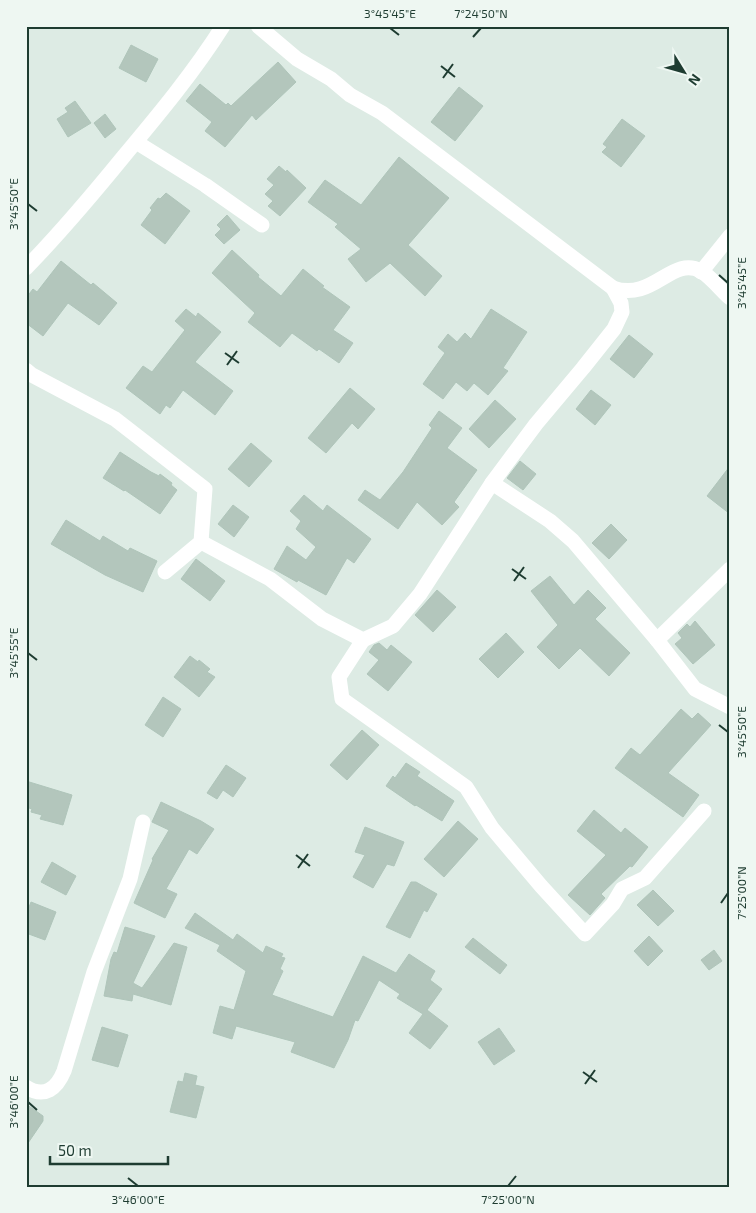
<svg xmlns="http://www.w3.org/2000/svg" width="756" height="1213" font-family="'Exo 2',sans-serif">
	<rect width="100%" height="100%" fill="#ddebe4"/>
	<g fill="#b3c6bc" stroke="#afc5ba">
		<polygon points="131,45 158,59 146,82 119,68"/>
		<polygon points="278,62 296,82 256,120 252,115 225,147 205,131 212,122 186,101 200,84 226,105 228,103 231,106"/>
		<polygon points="459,87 483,106 455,141 431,122"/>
		<polygon points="75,101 91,123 68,137 57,119 68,112 65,108"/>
		<polygon points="105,114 116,129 105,138 94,123"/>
		<polygon points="622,119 645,136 621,167 602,152 607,147 603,144"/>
		<polygon points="399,157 449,198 408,245 442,276 425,296 390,263 366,282 348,259 361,249 335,227 338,224 308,202 325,180 361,205"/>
		<polygon points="279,166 286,172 287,170 306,188 280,216 268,206 273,201 265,194 274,185 267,179"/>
		<polygon points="166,193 190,211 165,244 141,225 152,210 150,208 158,198 160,199"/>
		<polygon points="227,215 240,230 224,244 215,235 221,229 217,225"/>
		<polygon points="232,250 259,275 258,277 281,296 303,269 324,286 322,287 350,307 333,330 353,343 339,363 319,349 317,351 292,333 280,347 248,322 255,313 212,273"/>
		<polygon points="61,261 91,285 93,283 117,303 99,325 68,303 43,336 26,323 26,298 33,289 37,292"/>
		<polygon points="186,309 196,317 198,313 221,332 195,362 233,391 215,415 183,390 170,408 166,405 160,414 126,388 143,366 152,372 185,330 175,321"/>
		<polygon points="491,309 527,332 503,368 508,371 488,395 474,383 467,391 456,382 443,399 423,384 445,353 438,347 448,334 457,342 465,333 471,339"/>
		<polygon points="629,335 653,354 634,378 610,359"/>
		<polygon points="350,388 375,409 358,429 352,423 326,453 308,438"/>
		<polygon points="591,390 611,405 595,425 576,409"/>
		<polygon points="495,400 516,419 489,448 469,429"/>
		<polygon points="439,411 462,428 447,448 477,470 454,502 459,507 442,525 417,502 398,529 358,500 365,490 380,500 403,472 432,428 429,425"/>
		<polygon points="251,443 272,461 249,487 228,469"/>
		<polygon points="120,452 151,472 159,476 160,474 172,483 171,485 177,490 160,514 125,490 124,491 103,478"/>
		<polygon points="520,461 536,474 523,490 507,478"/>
		<polygon points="730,466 730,514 707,496"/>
		<polygon points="304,495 323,511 327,505 371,539 354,563 347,558 326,595 298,580 297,582 274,569 287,546 306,560 316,547 296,529 301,521 290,511"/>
		<polygon points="233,505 249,517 234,537 218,524"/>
		<polygon points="66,520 100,541 103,536 128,551 130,548 157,561 143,592 105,575 51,544"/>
		<polygon points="611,524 627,540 609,559 592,543"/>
		<polygon points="196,559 225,581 210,601 181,579"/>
		<polygon points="550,576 574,605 588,590 606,608 595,619 630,653 609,676 580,648 559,669 537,647 558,625 531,591"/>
		<polygon points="437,590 456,607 433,632 415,615"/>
		<polygon points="695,621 715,645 693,664 675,644 682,638 678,633 687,624 690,627"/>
		<polygon points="506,633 524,652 498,678 479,659"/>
		<polygon points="379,643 387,650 391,645 412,662 388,691 367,674 379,660 369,652 374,645"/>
		<polygon points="190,656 198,662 199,660 210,669 207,672 215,677 199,697 174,677"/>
		<polygon points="163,697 181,709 163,737 145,725"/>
		<polygon points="681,709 692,719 698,713 711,725 668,773 699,795 683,817 615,768 631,748 640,755"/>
		<polygon points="362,730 379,745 347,780 330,765"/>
		<polygon points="406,763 420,772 417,776 454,801 442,821 416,805 415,806 386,786 393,776 395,778"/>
		<polygon points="226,765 246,778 233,797 223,790 217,799 207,793"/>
		<polygon points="26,781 72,795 63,825 40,819 42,815 31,812 32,809 26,807"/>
		<polygon points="161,802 201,821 214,829 197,854 189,849 166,889 177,894 165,918 134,903 153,860 152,859 169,830 152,822"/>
		<polygon points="594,810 621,833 625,828 648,847 632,867 630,866 601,894 605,898 590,915 568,895 606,855 577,831"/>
		<polygon points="458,821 478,839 444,877 424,859"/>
		<polygon points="365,827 404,842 394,866 387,864 373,888 353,877 365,855 355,852"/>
		<polygon points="52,862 76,876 66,895 41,882"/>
		<polygon points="411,882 416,882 437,894 427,912 424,910 410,938 386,927"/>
		<polygon points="653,890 674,911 658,926 637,905"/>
		<polygon points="31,902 56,912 45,940 26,933 26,915"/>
		<polygon points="195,913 233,940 237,934 263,953 266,946 283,954 281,957 285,958 280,969 283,971 272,995 333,1017 363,956 396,973 409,954 435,971 430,980 442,989 427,1010 448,1026 430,1049 409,1033 423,1014 397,998 400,994 379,980 358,1021 355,1020 348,1040 334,1068 291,1052 295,1042 236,1026 232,1039 213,1033 220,1006 234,1010 246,971 217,951 220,945 185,928"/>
		<polygon points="125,927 155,936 133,983 142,988 174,943 187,947 171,1005 133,994 132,1001 104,996 111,959 114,952 117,953"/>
		<polygon points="649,936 663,951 648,966 634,951"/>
		<polygon points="473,938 507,965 500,974 465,947"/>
		<polygon points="714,950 722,961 709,970 701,960"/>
		<polygon points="102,1027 128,1035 118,1067 92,1060"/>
		<polygon points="499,1028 515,1051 494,1065 478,1042"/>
		<polygon points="185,1073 197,1076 195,1085 204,1087 196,1118 170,1112 178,1081 183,1082"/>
		<polygon points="26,1104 43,1116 43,1121 26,1146"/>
	</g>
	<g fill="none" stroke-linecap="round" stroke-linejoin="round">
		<g stroke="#fff" stroke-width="15">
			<path d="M258 26 297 59 331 79 350 95 382 113 613 288C653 302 672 255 701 271 711 277 721 290 730 298"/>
			<polyline points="136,142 205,185 262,225"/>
			<path d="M26 268C61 232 93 194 124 156 159 114 194 72 223 26"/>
			<polyline points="701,272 730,236"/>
			<polyline points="26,370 32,375 115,419 205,489 201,542 165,572"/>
			<polyline points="492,483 550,521 573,541 657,640 695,689 730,707"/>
			<polyline points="201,542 270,579 322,619 363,640 393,626 420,594 492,483 536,424 583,368 614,329 622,312 621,303 613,288"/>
			<polyline points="363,640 339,677 342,699 466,787 492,828 541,886 585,934 613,904 622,889 645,878 704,811"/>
			<polyline points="657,640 730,569"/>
			<path d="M26 1087C45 1099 57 1088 64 1071L94 972 130 879 143 822"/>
		</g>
	</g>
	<path fill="none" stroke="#1e3c31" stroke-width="2" d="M390 28 399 35M473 37 481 28M441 66 455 77M443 78 453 64M28 204 37 211M719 275 728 283M225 353 239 363M227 365 237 351M512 569 526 579M514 581 524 567M28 653 37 660M719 725 728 732M296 855 310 866M298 868 308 854M721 903 728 893M583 1072 597 1082M585 1084 595 1070M28 1102 37 1110M128 1178 138 1186M508 1186 516 1176"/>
	<rect width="756" height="1213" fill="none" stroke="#eef7f2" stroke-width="55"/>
	<g transform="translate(684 72) rotate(127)" stroke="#eef7f2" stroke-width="4" paint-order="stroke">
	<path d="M0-4L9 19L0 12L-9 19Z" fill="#1e3c31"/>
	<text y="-8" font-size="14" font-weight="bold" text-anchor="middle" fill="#1e3c31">N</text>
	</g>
	<path d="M50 1156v8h118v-8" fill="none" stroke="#1e3c31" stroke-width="2.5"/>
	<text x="58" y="1156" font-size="15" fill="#1e3c31" stroke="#eef7f2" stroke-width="4" paint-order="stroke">50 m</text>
	<rect x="28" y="28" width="700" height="1158" fill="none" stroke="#1e3c31" stroke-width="2"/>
	<g font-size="12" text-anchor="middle" fill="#1e3c31">
		<text x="390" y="18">3°45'45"E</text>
		<text x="481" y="18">7°24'50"N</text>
		<text transform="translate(14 204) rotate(-90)" y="4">3°45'50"E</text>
		<text transform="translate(742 283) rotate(-90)" y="4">3°45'45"E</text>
		<text transform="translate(14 653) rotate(-90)" y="4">3°45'55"E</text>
		<text transform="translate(742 732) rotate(-90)" y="4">3°45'50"E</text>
		<text transform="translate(742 893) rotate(-90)" y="4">7°25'00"N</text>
		<text transform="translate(14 1102) rotate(-90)" y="4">3°46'00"E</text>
		<text x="138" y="1204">3°46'00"E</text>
		<text x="508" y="1204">7°25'00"N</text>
	</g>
</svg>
